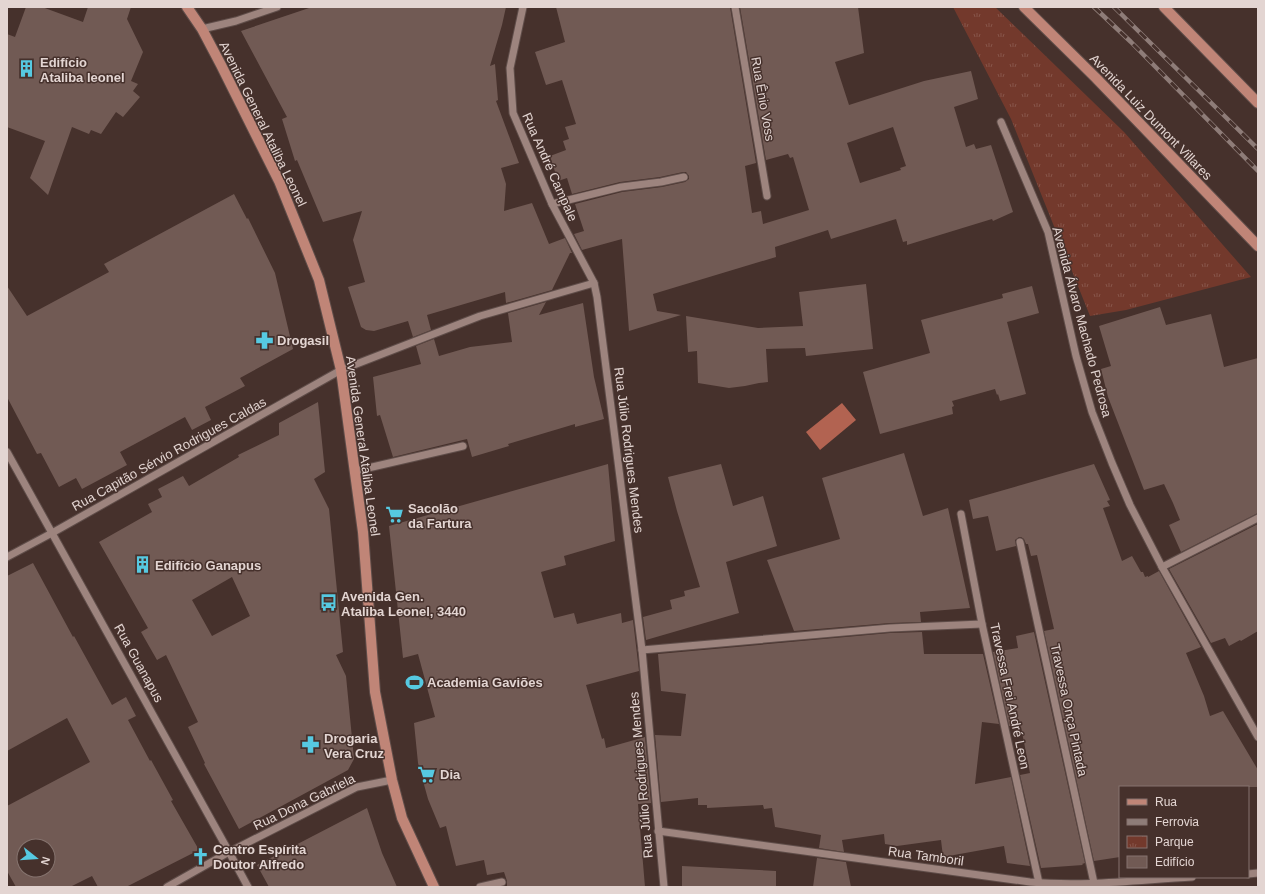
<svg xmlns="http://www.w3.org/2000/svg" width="1265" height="894" font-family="Arial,sans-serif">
	<defs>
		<pattern id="park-tufts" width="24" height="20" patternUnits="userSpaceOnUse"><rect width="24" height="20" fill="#73392c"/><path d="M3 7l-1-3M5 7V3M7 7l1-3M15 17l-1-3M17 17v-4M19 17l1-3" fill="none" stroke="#87554a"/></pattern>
	</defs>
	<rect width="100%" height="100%" fill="#46312c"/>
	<polygon fill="url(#park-tufts)" points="953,7 995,7 1124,132 1251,277 1126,310 1090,316 1011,119"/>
	<polygon fill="#b26351" points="842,403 856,420 820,450 806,432"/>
	<g fill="#715a54" fill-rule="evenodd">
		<polygon points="26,7 42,7 83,22 88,7 131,7 127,19 143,52 131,81 138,84 133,91 140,97 123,117 116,112 101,134 91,130 89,134 72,127 48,195 30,178 45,141 7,127 7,34 15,37"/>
		<polygon points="312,7 506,7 502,25 490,66 495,64 498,100 496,101 519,163 501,168 506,184 504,211 532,203 549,244 565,238 572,253 570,253 552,290 506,303 505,292 427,315 431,330 413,337 408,321 374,331 366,330 361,327 348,287 365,282 353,240 362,211 323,222 297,160 295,161 282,119 287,117 241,31"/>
		<path d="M556 7H730L756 163 745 166 752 213 761 211 763 224 809 210 793 157 790 158 788 154 766 160 740 7H858L864 53 835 62 849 105 924 81 971 71 978 99 954 107 966 147 974 144 976 149 991 145 1013 212 993 221 992 219 907 245V241L903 242 896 219 831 239 828 230 775 247 776 257 653 294 657 311 681 315 629 331 622 239 582 250 574 234 584 231 575 204 622 192 662 187 685 182 689 179V176L686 172H683L660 177 620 182 572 194 567 178 558 181 550 156 566 150 563 141 569 139 565 127 576 124 562 80 546 85 535 52 565 42ZM893 127 906 166 900 168 901 170 860 183 847 143Z"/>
		<polygon points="234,194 247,219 248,218 275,273 293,349 240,378 245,386 205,407 211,420 192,430 185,417 120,452 127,465 82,489 76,478 59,487 41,453 37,454 7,397 7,286 27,316 109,272 104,264"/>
		<polygon points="866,284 873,349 806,356 805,348 766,349 768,382 759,383 745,386 729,388 698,383 697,351 688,352 686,316 758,328 803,326 799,292"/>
		<polygon points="1032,286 1039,313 1007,322 1026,394 1000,401 998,394 997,395 995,389 952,401 954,406 952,407 953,414 880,434 863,372 930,353 921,320 1003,298 1002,294"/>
		<polygon points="546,302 539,315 583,303 594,377 604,419 575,427 575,424 508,444 509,446 472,457 467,439 393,457 380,415 377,416 373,377 421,364 416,346 434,339 439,356 470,347 512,342 508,313"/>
		<polygon points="1160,307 1166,325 1211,314 1224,367 1258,358 1258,513 1181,552 1169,525 1180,520 1173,503 1164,484 1144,490 1108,397 1101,369 1111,366 1099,326"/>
		<path d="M318 402 325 472 314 479 329 509 343 652 336 655 346 676 354 759 348 770 239 829 204 764 205 763 188 727 198 722 166 655 157 660 141 632 148 628 99 542 152 512 148 504 162 497 158 489 183 476 189 486 239 457 238 455 279 435V423ZM232 577 250 616 212 636 192 600Z"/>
		<polygon points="904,453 923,516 948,508 970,608 920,612 921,622 890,623 794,631 767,560 840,539 822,478"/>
		<polygon points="608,464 615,541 564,556 566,565 541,572 554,618 574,613 577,624 621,613 622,623 633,620 639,671 586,685 602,739 604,738 606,748 645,737 651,803 638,804 645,887 507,887 507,881 504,872 487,875 484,860 456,866 446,826 440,828 428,799 418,763 414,723 435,717 418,654 403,658 389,526"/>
		<polygon points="721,464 733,506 763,496 777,546 726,562 739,613 646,640 643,617 672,609 670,600 685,596 684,591 700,587 677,511 668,477"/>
		<polygon points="1094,464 1110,500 1107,501 1110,506 1103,508 1122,561 1132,556 1141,572 1143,572 1145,577 1148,576 1148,577 1159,571 1201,647 1186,653 1204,696 1210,716 1223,711 1258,770 1258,787 1120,787 1120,857 1094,861 1044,631 1054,629 1037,555 1031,556 1028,544 1026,544 1024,539 1021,537 1019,537 1015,540 1016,546 996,551 988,516 973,519 969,500"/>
		<polygon points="1258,524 1258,631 1241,641 1240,640 1229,646 1225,638 1211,643 1169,569"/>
		<path d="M33 563 73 637 74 636 112 705 126 697 136 716 128 720 150 761 151 760 173 800 171 801 199 850 126 887H98L92 876 70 887H16L7 871V806L90 762 67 718 7 751V576ZM24 846H48V870H24Z"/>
		<polygon points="922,632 924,654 983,654 999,724 982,722 975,784 1011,777 1030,866 1007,863 1004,846 943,857 941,840 897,846 885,844 884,834 842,840 844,852 819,848 821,835 775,827 772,808 764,809 763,805 707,808 707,805 698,805 698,798 661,802 655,735 681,736 686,694 661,691 658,654 890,633"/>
		<polygon points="1034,632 1085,863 1082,864 1083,865 1041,868 1020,775 1030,773 1021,727 1009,726 993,652 1018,648 1016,636"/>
		<polygon points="367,808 382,853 397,887 269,887 257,865"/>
		<polygon points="817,858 846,862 851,887 813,887"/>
		<polygon points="682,866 776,871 776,887 682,887"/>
	</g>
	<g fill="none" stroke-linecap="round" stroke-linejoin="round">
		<defs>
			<g id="minor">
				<polyline points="523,7 510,68 513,113 552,204 594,283 597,297 642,650 664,887"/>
				<polyline points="735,7 767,196"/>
				<polyline points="202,29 236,21 277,7"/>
				<polyline points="1001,122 1048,232 1076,356 1092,412 1112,463 1130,505 1162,567 1258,737"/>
				<polyline points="552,204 621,187 661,182 684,177"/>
				<polyline points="7,452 229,852 248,887"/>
				<polyline points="355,471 463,446"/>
				<polyline points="961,514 982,624 1039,883"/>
				<polyline points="1020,542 1094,883"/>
				<polyline points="7,557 52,533 341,370 480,316 594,283"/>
				<polyline points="1162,567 1258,518"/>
				<polyline points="642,650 890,628 982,624"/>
				<path d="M658 831 1030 882C1084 887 1138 880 1192 877"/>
				<polyline points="1248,874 1258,873"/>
				<polyline points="167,887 229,852 357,787 392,780"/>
				<polyline points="480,887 502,882"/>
			</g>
			<g id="major">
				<polyline points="187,7 202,29 221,65 279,181 319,280 341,370 363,532 375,692 392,780 402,818 434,887"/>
				<polyline points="1024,7 1096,78 1258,246"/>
				<polyline points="1164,7 1258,103"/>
			</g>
		</defs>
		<use href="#minor" stroke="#5f4d49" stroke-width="9"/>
		<use href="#major" stroke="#5f4d49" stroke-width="12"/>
		<use href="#minor" stroke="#9d847e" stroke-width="7"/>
		<use href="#major" stroke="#c08577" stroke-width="10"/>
		<defs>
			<g id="rail">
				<polyline points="1094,7 1131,42 1258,171"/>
				<polyline points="1114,7 1258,149"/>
			</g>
		</defs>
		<use href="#rail" stroke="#8e7c78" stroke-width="4.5"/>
		<use href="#rail" stroke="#46312c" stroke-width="3" stroke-dasharray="9" stroke-linecap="butt"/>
	</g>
	<defs>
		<symbol id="building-bare" viewBox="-9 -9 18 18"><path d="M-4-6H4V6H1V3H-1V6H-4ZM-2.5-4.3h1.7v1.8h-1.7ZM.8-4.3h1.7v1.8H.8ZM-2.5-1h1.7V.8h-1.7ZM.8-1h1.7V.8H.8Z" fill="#56c9e1" stroke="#46312c" stroke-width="2.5" paint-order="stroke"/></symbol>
		<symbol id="pharmacy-bare" viewBox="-9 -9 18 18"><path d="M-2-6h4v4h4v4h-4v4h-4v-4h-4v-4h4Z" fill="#56c9e1" stroke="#46312c" stroke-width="2.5" paint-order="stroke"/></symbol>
		<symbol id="supermarket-bare" viewBox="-9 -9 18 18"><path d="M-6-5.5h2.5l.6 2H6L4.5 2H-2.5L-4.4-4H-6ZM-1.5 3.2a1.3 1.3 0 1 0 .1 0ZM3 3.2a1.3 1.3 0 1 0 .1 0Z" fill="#56c9e1" stroke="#46312c" stroke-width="2.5" paint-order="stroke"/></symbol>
		<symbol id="bus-bare" viewBox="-9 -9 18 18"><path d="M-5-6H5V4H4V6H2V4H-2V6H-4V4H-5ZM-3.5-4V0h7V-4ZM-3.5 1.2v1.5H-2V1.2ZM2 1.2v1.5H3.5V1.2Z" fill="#56c9e1" stroke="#46312c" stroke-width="2.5" paint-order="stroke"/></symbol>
		<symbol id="stadium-bare" viewBox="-9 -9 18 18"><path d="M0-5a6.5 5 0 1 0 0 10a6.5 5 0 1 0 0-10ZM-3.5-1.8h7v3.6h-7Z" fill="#56c9e1" stroke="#46312c" stroke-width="2.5" paint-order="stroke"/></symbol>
		<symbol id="church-bare" viewBox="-9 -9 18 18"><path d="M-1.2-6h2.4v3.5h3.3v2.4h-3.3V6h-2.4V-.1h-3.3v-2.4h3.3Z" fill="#56c9e1" stroke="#46312c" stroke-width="2.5" paint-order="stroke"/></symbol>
	</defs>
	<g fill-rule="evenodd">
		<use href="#building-bare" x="14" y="56" width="25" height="25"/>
		<use href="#pharmacy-bare" x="252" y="328" width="25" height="25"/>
		<use href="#supermarket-bare" x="382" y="502" width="25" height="25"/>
		<use href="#building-bare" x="130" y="552" width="25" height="25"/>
		<use href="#bus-bare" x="316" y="590" width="25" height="25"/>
		<use href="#stadium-bare" x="402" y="670" width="25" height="25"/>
		<use href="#pharmacy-bare" x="298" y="732" width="25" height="25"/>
		<use href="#supermarket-bare" x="414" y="762" width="25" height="25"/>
		<use href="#church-bare" x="188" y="844" width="25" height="25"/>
	</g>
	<g text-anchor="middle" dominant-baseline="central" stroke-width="3" stroke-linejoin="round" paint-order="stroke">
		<g font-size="13" font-weight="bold" fill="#e3d5d2" stroke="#46312c" text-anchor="start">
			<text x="40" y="62">Edifício<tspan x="40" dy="15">Ataliba leonel</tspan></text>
			<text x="277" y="340">Drogasil</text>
			<text x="408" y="508">Sacolão<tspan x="408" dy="15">da Fartura</tspan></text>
			<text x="155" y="565">Edifício Ganapus</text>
			<text x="341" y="596">Avenida Gen.<tspan x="341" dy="15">Ataliba Leonel, 3440</tspan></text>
			<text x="427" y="682">Academia Gaviões</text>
			<text x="324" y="738">Drogaria<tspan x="324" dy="15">Vera Cruz</tspan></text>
			<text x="440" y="774">Dia</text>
			<text x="213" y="849">Centro Espírita<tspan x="213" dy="15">Doutor Alfredo</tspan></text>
		</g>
		<g font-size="13" fill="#e3d5d2" stroke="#46312c">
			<text transform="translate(763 99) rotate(80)">Rua Ênio Voss</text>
			<text transform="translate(1151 117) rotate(46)">Avenida Luiz Dumont Villares</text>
			<text transform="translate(263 124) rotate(64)">Avenida General Ataliba Leonel</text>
			<text transform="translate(550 167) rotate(66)">Rua André Campale</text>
			<text transform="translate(1082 322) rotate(75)">Avenida Álvaro Machado Pedrosa</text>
			<text transform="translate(363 446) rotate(82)">Avenida General Ataliba Leonel</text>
			<text transform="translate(629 450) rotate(83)">Rua Júlio Rodrigues Mendes</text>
			<text transform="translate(169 454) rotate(-29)">Rua Capitão Sérvio Rodrigues Caldas</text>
			<text transform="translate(139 663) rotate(61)">Rua Guanapus</text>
			<text transform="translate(1010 696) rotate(78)">Travessa Frei André Leon</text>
			<text transform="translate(1069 710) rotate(78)">Travessa Onça Pintada</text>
			<text transform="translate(641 775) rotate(-95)">Rua Júlio Rodrigues Mendes</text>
			<text transform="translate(304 802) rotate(-26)">Rua Dona Gabriela</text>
			<text transform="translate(926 856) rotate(8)">Rua Tamboril</text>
		</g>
	</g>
	<rect width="1265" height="894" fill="none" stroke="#e3d5d2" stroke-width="16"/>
	<rect x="1119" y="786" width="130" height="92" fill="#46312c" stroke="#85736e"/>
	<rect x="1127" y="799" width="20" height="6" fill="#c08577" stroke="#85736e"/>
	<text x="1155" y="806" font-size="12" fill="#e3d5d2">Rua</text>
	<rect x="1127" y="819" width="20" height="6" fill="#8e7c78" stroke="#85736e"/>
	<text x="1155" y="826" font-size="12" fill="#e3d5d2">Ferrovia</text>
	<rect x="1127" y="836" width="20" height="12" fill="url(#park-tufts)" stroke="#85736e"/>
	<text x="1155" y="846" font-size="12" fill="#e3d5d2">Parque</text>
	<rect x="1127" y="856" width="20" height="12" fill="#715a54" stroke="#85736e"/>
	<text x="1155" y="866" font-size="12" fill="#e3d5d2">Edifício</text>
	<g transform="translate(36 858) rotate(107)"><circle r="19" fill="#46312c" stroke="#85736e"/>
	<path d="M0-3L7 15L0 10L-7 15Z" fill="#56c9e1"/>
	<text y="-6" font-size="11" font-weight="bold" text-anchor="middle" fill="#e3d5d2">N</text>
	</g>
</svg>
